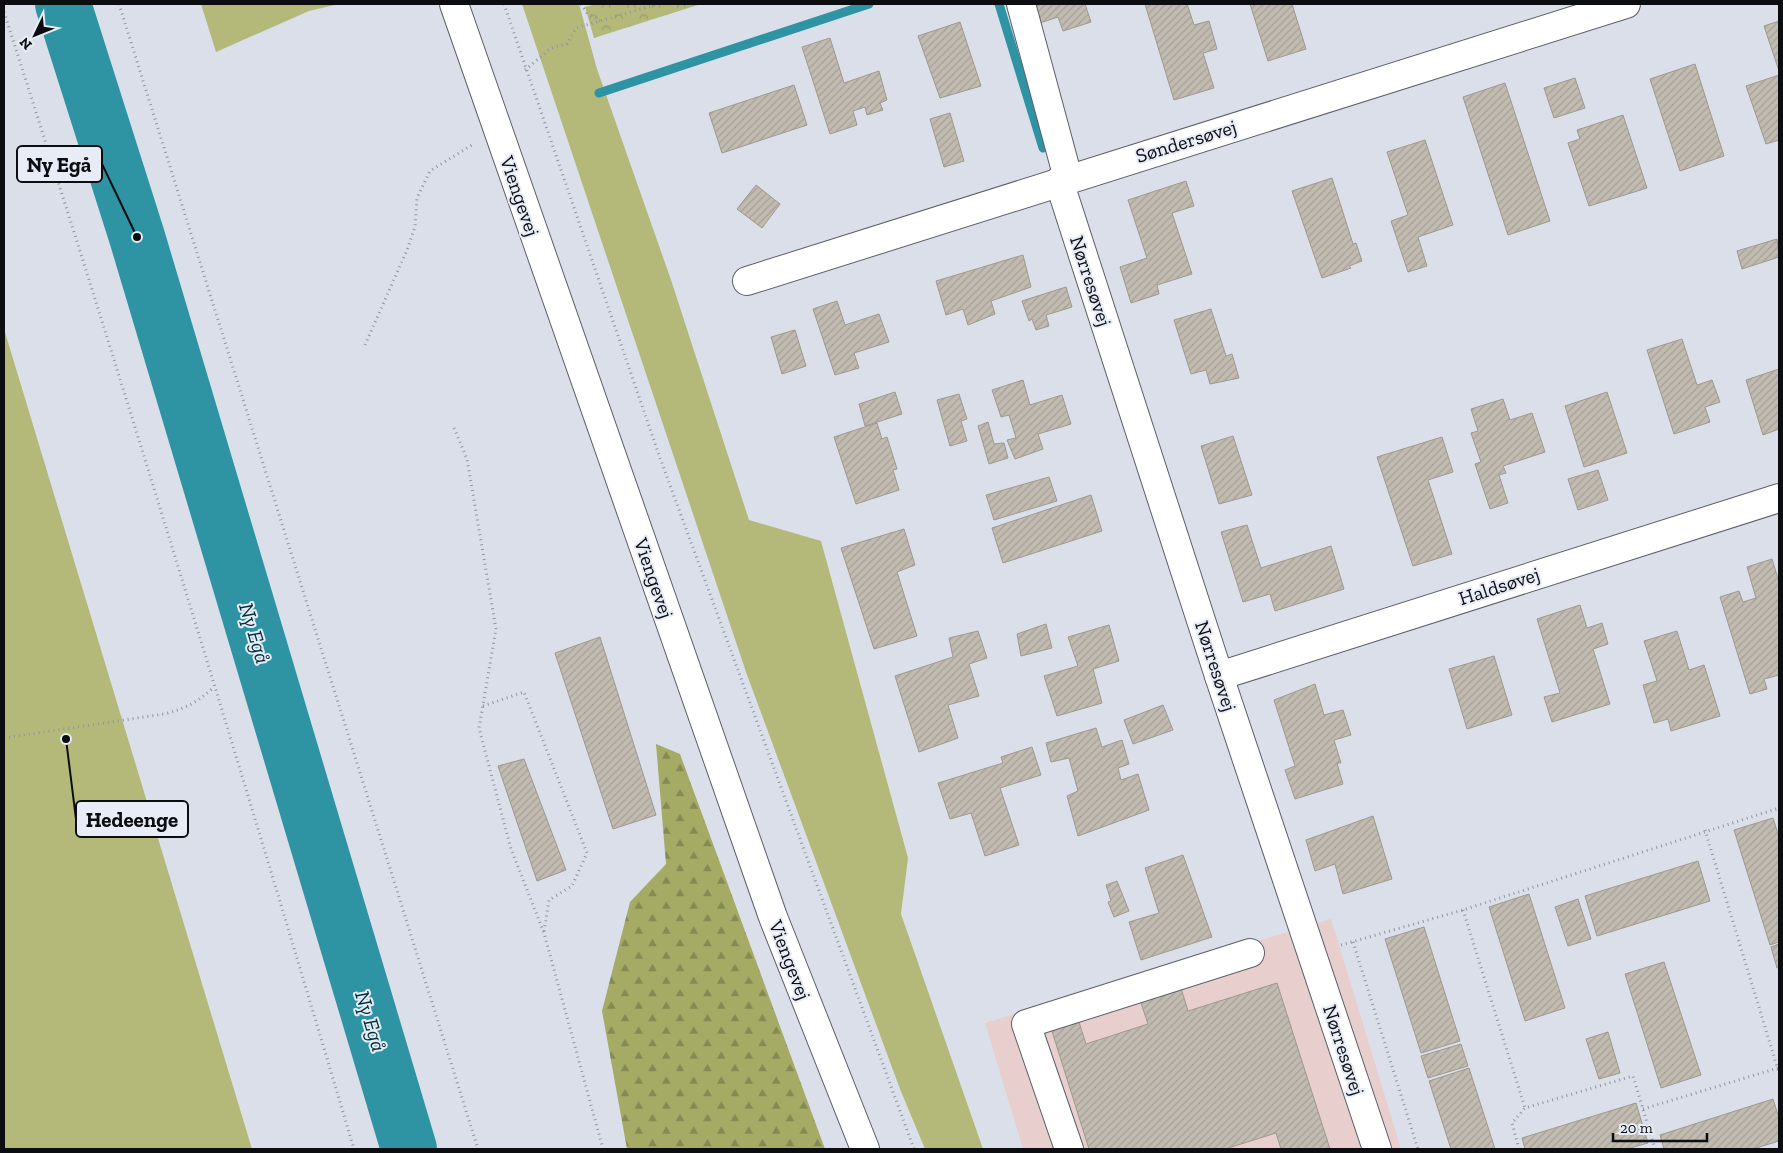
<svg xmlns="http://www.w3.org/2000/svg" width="1783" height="1153" font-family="'Zilla Slab',serif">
	<defs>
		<pattern id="forest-firs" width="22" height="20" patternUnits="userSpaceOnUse" patternTransform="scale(1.25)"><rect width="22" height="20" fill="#a5ab65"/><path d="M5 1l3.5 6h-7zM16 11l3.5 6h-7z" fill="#858a52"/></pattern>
		<pattern id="park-crowns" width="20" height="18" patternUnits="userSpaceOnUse" patternTransform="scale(1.25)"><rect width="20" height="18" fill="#b4b97a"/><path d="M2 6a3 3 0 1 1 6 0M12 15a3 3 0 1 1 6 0" fill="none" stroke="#9a9e68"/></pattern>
		<pattern id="building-hatch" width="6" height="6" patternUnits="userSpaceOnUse" patternTransform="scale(1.25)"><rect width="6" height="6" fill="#c2bbb1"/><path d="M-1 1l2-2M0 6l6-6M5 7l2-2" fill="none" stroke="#a6a097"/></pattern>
	</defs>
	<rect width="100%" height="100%" fill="#dadfea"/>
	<polygon fill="#e9cece" points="1331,919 1401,1149 1023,1149 985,1023"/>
	<g fill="#b4b97a">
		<polygon points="201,4 339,4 309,11 216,52"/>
		<polygon points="522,4 579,4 597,69 671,280 749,520 821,541 908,858 901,914 983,1149 925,1149 900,1089 746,672"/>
		<polygon points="4,329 252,1149 4,1149"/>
	</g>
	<polygon fill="url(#forest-firs)" points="656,744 680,754 825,1149 627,1149 602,1011 630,902 666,864"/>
	<polygon fill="url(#park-crowns)" points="596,4 701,4 594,38 585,7"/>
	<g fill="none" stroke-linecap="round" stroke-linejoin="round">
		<g stroke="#2e94a3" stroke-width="9">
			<polyline points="999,4 1043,148"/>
			<polyline points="599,93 869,4"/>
		</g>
		<polyline stroke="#2e94a3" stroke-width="56" points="63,4 137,237 409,1149"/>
	</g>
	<g fill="url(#building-hatch)" stroke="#9f988f">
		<polygon points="1042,4 1085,4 1091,22 1063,31 1058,17 1040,23 1036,6"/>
		<polygon points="1145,4 1187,4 1194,25 1209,21 1217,49 1203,53 1214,88 1174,100"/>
		<polygon points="1250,4 1292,4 1306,49 1268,61"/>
		<polygon points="1779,21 1779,71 1764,26"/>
		<polygon points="960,22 981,86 940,98 918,36"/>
		<polygon points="830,38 844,83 879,71 887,100 880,103 883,110 867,115 865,107 853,111 857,125 830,134 802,47"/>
		<polygon points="1695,64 1724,156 1680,171 1650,79"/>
		<polygon points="1779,75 1779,140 1766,144 1746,86"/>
		<polygon points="1575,78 1585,108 1554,118 1544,88"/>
		<polygon points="1505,83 1550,221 1508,235 1463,97"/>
		<polygon points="794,85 807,125 722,153 709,113"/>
		<polygon points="950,113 964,161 944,167 930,119"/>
		<polygon points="1623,115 1647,188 1589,206 1568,143 1580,139 1577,130"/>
		<polygon points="1425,140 1453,225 1418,237 1427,266 1408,272 1391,221 1408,215 1387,152"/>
		<polygon points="1332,178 1353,244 1356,243 1362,261 1349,266 1351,268 1322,278 1292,191"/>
		<polygon points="1186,181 1194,206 1172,213 1192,274 1157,285 1159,294 1131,303 1120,267 1147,258 1128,200"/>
		<polygon points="756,185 780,204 762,228 737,209"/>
		<polygon points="1777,239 1779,257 1742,269 1737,251"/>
		<polygon points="1023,255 1031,287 991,301 995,314 968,325 963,309 946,315 936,281"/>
		<polygon points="1066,287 1072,307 1046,315 1049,326 1036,330 1032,319 1029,321 1022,301"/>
		<polygon points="837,301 845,325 879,314 889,342 854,353 859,368 835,375 813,309"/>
		<polygon points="1211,309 1226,356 1232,354 1239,378 1210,384 1206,370 1191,374 1174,320"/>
		<polygon points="795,330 806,366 782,374 771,337"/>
		<polygon points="1682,339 1697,385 1712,380 1720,402 1705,407 1710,422 1674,434 1647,350"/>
		<polygon points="1779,369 1779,429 1763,435 1746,380"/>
		<polygon points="1023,380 1030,405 1062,395 1071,424 1038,434 1043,449 1015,459 1007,440 1016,438 1009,415 1001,417 992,390"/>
		<polygon points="895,392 902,414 865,426 859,404"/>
		<polygon points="1607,392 1627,453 1584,467 1565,406"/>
		<polygon points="959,394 967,419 961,421 967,441 950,446 937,400"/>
		<polygon points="1503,399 1510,420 1532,413 1545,452 1503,466 1506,473 1499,475 1508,503 1490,509 1475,464 1481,462 1471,433 1478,431 1471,409"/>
		<polygon points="988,422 994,444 1004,443 1008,458 989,464 978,426"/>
		<polygon points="877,423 882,439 887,437 897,469 893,470 899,490 856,504 834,437"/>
		<polygon points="1233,436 1252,495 1219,504 1201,446"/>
		<polygon points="1442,437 1453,472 1428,480 1452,554 1413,566 1377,457"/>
		<polygon points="1598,470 1608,500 1578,510 1568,479"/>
		<polygon points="1049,477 1057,501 994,520 986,495"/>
		<polygon points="1091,495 1102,531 1003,563 992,528"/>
		<polygon points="1247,525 1261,568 1331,546 1344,589 1275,611 1270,594 1243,602 1221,532"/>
		<polygon points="904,529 915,565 897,572 917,636 874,649 841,548"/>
		<polygon points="1772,559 1779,582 1779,675 1764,679 1767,689 1750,694 1720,597 1739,591 1743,602 1756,598 1747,567"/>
		<polygon points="1580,605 1587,628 1602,623 1608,644 1593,649 1610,704 1552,722 1544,697 1560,693 1537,619"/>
		<polygon points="1046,624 1052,648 1021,656 1017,634"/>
		<polygon points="1109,625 1119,661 1093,669 1102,703 1057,716 1044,676 1078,666 1068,637"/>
		<polygon points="978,631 987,658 969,664 979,696 948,705 958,738 919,752 895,676 953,657 949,638"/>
		<polygon points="1677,631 1689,670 1704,665 1720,716 1671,731 1668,719 1654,723 1643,685 1657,681 1644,641"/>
		<polygon points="600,637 656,815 613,829 555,653"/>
		<polygon points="1494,656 1512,715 1467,729 1449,669"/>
		<polygon points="1315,684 1324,715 1343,710 1351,735 1334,740 1341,763 1337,763 1343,784 1295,799 1285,770 1295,766 1274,700"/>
		<polygon points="1163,705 1173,730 1133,744 1124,720"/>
		<polygon points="1096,728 1102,747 1122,740 1129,764 1118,768 1121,780 1138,774 1149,810 1078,836 1067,796 1078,791 1069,758 1051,762 1046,743"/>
		<polygon points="1032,747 1041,775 1000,788 1019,845 985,856 971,813 950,819 938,783 1003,763 1001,757"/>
		<polygon points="524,759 566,870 537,881 498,766"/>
		<polygon points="1373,816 1392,879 1343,894 1335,864 1315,871 1306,840"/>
		<polygon points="1773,818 1779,837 1779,942 1770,945 1734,830"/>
		<polygon points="1183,855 1212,937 1141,960 1129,922 1159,913 1145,868"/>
		<polygon points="1698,861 1710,901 1597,936 1585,896"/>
		<polygon points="1117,881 1129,911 1114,917 1108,902 1111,901 1106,885"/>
		<polygon points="1529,894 1565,1008 1525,1021 1489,907"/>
		<polygon points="1578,899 1591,939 1568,946 1555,907"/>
		<polygon points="1424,927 1460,1041 1421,1053 1385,939"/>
		<polygon points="1779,944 1779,967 1777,968 1771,947"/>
		<polygon points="1664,962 1701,1075 1661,1088 1625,974"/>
		<polygon points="1277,983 1330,1149 1281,1149 1276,1133 1225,1149 1089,1149 1051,1028 1078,1019 1086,1044 1148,1024 1140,1000 1181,988 1188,1011"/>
		<polygon points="1608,1032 1620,1073 1599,1079 1586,1039"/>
		<polygon points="1461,1044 1468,1066 1428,1078 1421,1056"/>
		<polygon points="1469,1068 1495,1149 1451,1149 1429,1081"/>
		<polygon points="1773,1099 1779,1118 1779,1141 1753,1149 1664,1149 1660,1135"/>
		<polygon points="1636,1103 1648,1143 1627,1149 1525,1149 1522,1138"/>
	</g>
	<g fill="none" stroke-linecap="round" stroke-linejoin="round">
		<defs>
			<g id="minor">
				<polyline points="454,4 773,917 865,1149"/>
				<polyline points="1021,4 1068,178"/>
				<polyline points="1059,181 1219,676 1377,1149"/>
				<polyline points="747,281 1626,4"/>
				<polyline points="1219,676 1779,498"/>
				<polyline points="1069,1149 1026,1024 1250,953"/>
			</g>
		</defs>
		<use href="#minor" stroke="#5b5f68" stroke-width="30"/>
		<g stroke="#92959e" stroke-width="3" stroke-dasharray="1 4" stroke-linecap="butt">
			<polyline points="119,4 478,1149"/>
			<polyline points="504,4 660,458 914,1149"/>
			<polyline points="581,4 587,13 600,21"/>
			<path d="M4 12C125 389 241 769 354 1149"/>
			<polyline points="525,70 551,48 567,44 576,28 658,4"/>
			<polyline points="365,345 407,250 415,227 417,198 430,171 472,145"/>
			<polyline points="454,428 467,459 496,629 479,728 511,849 544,933 603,1149"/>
			<polyline points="483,706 524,692 587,853 572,886 549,900 544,932"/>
			<path d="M4 738 164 714C185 709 198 702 214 687"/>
			<polyline points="1705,830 1779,1073"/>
			<polyline points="1463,910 1525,1108"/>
			<polyline points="1353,942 1418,1149"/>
			<polyline points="1341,945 1463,910 1779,808"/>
			<polyline points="1643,1109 1778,1068"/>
			<polyline points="1519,1149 1512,1123 1525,1108 1633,1076 1655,1149"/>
		</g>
		<use href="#minor" stroke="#fff" stroke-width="28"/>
	</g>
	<g text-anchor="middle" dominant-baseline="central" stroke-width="4" stroke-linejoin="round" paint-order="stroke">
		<g font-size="20" fill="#0c0d11" stroke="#e7ecf7">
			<text transform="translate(1186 141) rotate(-17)">Søndersøvej</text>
			<text transform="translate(520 196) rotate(71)">Viengevej</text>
			<text transform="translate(1091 281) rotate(72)">Nørresøvej</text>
			<text transform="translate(654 578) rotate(71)">Viengevej</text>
			<text transform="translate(1499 586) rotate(-18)">Haldsøvej</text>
			<text transform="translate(1216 666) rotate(72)">Nørresøvej</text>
			<text transform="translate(790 960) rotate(69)">Viengevej</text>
			<text transform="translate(1344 1050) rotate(72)">Nørresøvej</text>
		</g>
		<g font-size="21" font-style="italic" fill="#003138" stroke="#e7ecf7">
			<text transform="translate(255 633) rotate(73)">Ny Egå</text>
			<text transform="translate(371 1021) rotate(73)">Ny Egå</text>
		</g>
	</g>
	<path fill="none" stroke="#0c0d11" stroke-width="2" d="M137 237L102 164M66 739L76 819"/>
	<g fill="#0c0d11" stroke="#e7ecf7" stroke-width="2">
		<circle cx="137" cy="237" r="5"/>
		<circle cx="66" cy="739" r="5"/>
	</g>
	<g fill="#e7ecf7" stroke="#0c0d11" stroke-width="2">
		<rect x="17" y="146" width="85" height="36" rx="5"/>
		<rect x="76" y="801" width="112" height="36" rx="5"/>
	</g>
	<g font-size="21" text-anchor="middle" font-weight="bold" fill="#0c0d11">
		<text x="59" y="172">Ny Egå</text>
		<text x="132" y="827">Hedeenge</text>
	</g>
	<rect width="1783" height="1153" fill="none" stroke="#0c0d11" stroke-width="10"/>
	<g transform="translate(35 35) rotate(227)" stroke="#e7ecf7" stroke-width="4" paint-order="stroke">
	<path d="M0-4L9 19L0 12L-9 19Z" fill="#0c0d11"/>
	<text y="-8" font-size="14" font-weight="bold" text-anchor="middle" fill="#0c0d11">N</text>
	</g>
	<path d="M1613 1133v8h94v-8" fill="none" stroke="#0c0d11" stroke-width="2.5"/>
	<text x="1620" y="1133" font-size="15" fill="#0c0d11" stroke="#e7ecf7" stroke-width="4" paint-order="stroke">20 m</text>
</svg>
